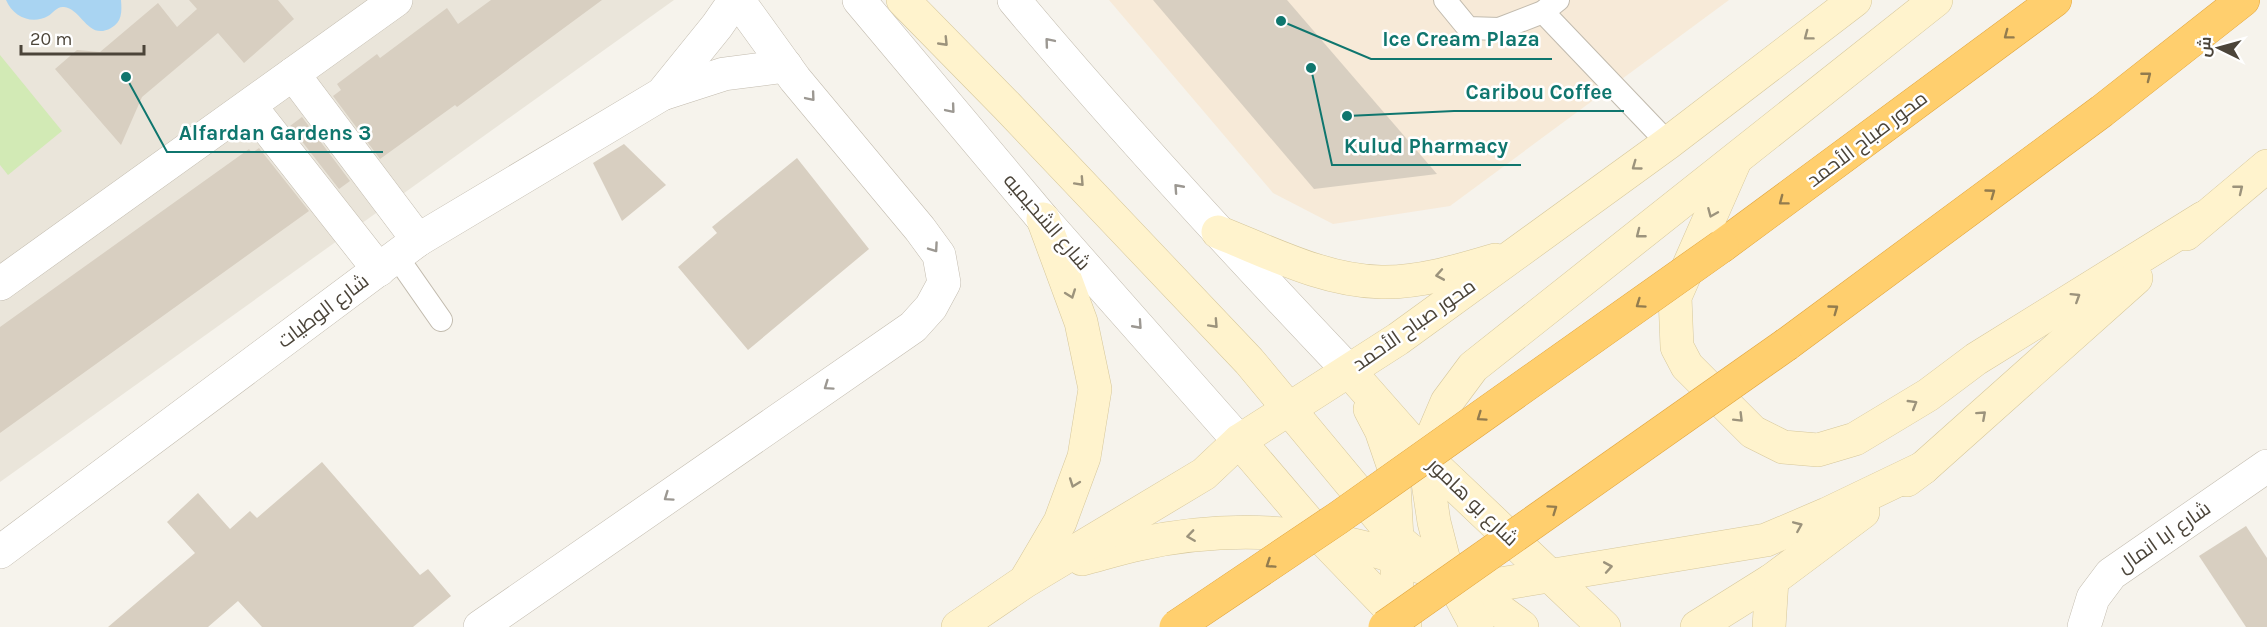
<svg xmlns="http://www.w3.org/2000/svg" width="2267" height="627" font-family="Karla,Cairo,sans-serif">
	<rect width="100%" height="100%" fill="#f6f3ec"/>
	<polygon fill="#eae5da" points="0,0 674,0 0,482"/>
	<polygon fill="#f7ead8" points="1109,0 1729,0 1450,206 1333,224 1273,193"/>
	<polygon fill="#d2eab5" points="0,55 62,131 8,175 0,165"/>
	<path fill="#a9d4f2" d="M6 0H121C122 12 122 22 111 28 88 41 82 9 64 7 57 6 53 13 48 16 32 25 13 17 6 0Z"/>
	<g fill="#d8cfc1">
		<polygon points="189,0 278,0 294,19 244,63 218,33 142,97 121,145 55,69 77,50 100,52 158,3 177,27 197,9"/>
		<polygon points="491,0 602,0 457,107 455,105 380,159 333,96 341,90 337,84 377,54 380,58 447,8 458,24"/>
		<polygon points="1153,0 1287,0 1437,174 1314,189"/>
		<polygon points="302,117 350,181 339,189 290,126"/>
		<polygon points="624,144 666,185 622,221 593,163"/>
		<polygon points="259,148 309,211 0,433 0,327 249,149 252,153"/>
		<polygon points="797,158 869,249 748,350 678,267 717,233 712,227"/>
		<polygon points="322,462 420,575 428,569 451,596 413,627 262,627 238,601 208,627 108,627 195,553 167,522 198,493 230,529 250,511 257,518"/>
		<polygon points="2246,526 2267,558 2267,627 2246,627 2199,556"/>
	</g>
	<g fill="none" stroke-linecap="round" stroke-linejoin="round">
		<defs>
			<g id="lane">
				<polyline points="1445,0 1468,28 1499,29 1543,12 1558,0"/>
				<polyline points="1543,12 1668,143"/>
				<polyline points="397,257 441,320"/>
			</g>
			<g id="street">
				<polyline points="859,0 1043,219 1239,441"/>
				<path d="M1014 0C1121 128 1234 250 1349 371"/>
				<polyline points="293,74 418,240"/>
				<polyline points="662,94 717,26 735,0"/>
				<polyline points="250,106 379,270"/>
				<polyline points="0,284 396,0"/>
				<polyline points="0,552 418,240 662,94 724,74 786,66"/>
				<polyline points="480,627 913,327 931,307 944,283 939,255 920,229 795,79 738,0"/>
				<polyline points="2084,627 2093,598 2111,574 2267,466"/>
			</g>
			<g id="secondary">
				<path d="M903 0 1007 106 1249 361 1397 539C1424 565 1463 579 1500 584L1766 540 1827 514 1923 468"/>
				<polyline points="1734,163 1675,297 1677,347 1687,366 1753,432 1783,447 1818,450 1855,439 1928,395 1976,359 2203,218"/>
				<path d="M1218 232C1269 252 1324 281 1381 282 1419 283 1458 271 1495 260"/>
				<polyline points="2186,234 2267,166"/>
				<polyline points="1349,371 1424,456 1604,627"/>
				<polyline points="1370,409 1381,430 1393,465 1397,539 1397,617 1393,627"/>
				<polyline points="1239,441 1321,537 1405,624"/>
				<polyline points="1907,480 1923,468 2136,278"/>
				<path d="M1082 559C1101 554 1120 548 1139 544 1274 515 1413 540 1522 627"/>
				<polyline points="1027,578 1060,522 1084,457 1095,389 1081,322 1043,219"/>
				<polyline points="958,627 1024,582 1204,474 1239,441 1398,339 1668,143 1855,0"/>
				<polyline points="1477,627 1453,582 1443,557 1434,522 1424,456 1447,402 1473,367 1936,0"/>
				<polyline points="1697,627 1772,580 1863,512"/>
				<polyline points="1769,627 1772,580"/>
			</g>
			<g id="highway">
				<polyline points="1722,246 2055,0"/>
				<polyline points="1787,344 2102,111 2243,0"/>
			</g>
		</defs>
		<use href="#lane" stroke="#c2bbae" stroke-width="24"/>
		<use href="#street" stroke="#c2bbae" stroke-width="34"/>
		<use href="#secondary" stroke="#d6c79b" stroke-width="34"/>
		<use href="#highway" stroke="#e0a43c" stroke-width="34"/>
		<use href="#lane" stroke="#fff" stroke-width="22"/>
		<use href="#street" stroke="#fff" stroke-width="33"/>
		<use href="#secondary" stroke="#fff3cd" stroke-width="33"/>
		<use href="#highway" stroke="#ffcf6e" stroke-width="33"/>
		<defs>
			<g id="highway-bridge">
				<polyline points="1176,627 1338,518 1722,246"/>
				<polyline points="1385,627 1787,344"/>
			</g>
		</defs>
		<use href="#highway-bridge" stroke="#e0a43c" stroke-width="34" stroke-linecap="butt"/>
		<use href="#highway-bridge" stroke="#ffcf6e" stroke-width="33"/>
	</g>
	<defs><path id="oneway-chevron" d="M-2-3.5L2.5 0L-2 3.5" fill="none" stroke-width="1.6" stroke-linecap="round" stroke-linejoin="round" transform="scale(1.5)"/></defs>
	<g stroke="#937c4e">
		<use href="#oneway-chevron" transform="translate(2008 35) rotate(143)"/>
		<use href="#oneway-chevron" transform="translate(2147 76) rotate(-38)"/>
		<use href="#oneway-chevron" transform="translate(1991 193) rotate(-36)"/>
		<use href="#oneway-chevron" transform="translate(1783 201) rotate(143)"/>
		<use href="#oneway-chevron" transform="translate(1640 304) rotate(145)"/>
		<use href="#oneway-chevron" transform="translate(1834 309) rotate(-36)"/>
		<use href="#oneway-chevron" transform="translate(1481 417) rotate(145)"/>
		<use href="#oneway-chevron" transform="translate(1553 509) rotate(-35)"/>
		<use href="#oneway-chevron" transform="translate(1270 564) rotate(146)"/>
	</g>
	<g stroke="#9c937c">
		<use href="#oneway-chevron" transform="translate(1808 36) rotate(143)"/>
		<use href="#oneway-chevron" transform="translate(944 42) rotate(46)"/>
		<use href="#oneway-chevron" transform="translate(1636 166) rotate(144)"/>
		<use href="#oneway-chevron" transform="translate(1080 182) rotate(47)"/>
		<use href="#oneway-chevron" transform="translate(2239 189) rotate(-39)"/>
		<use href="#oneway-chevron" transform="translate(1712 213) rotate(113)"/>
		<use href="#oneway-chevron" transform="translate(1640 234) rotate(142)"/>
		<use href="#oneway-chevron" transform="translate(1440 275) rotate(170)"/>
		<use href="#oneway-chevron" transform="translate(1071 294) rotate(70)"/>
		<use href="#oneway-chevron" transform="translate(2076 297) rotate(-32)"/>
		<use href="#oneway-chevron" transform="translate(1214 324) rotate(47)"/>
		<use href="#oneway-chevron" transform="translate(1913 404) rotate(-31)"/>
		<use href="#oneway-chevron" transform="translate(1982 415) rotate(-42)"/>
		<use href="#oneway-chevron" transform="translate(1739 418) rotate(45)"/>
		<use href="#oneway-chevron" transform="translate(1074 483) rotate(110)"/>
		<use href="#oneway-chevron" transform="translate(1798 526) rotate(-23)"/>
		<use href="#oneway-chevron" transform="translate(1191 536) rotate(172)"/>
		<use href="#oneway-chevron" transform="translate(1608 567) rotate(-10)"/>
	</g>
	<g stroke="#9c9892">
		<use href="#oneway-chevron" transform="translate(1049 42) rotate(-130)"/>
		<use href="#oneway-chevron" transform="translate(811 97) rotate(50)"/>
		<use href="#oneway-chevron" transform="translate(951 109) rotate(50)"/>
		<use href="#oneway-chevron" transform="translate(1178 188) rotate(-132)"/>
		<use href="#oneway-chevron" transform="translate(934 248) rotate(55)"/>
		<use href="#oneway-chevron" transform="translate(1138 325) rotate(48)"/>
		<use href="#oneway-chevron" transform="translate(828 386) rotate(145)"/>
		<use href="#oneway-chevron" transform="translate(668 497) rotate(145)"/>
	</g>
	<g text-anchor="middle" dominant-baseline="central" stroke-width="5" stroke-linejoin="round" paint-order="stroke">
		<g font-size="20" fill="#4b4439" stroke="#fff">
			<text transform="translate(1867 139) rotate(-37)">محور صباح الأحمد</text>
			<text transform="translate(1047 222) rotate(49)">شارع الشحيميه</text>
			<text transform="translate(323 311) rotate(-37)">شارع الوطيات</text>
			<text transform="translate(1414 325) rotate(-35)">محور صباح الأحمد</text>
			<text transform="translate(1473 502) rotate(44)">شارع بو هامور</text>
			<text transform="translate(2164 537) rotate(-35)">شارع ابا انمال</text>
		</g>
	</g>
	<path fill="none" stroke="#0f766e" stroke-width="2" d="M1281 21L1371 59H1552M1347 116L1454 111H1624M126 77L167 152H383M1311 68L1332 165H1521"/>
	<g fill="#0f766e" stroke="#fff" stroke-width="2">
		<circle cx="1281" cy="21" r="6"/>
		<circle cx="1347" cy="116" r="6"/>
		<circle cx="126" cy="77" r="6"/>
		<circle cx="1311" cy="68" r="6"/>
	</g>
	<g font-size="21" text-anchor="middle" font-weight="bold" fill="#0f766e" stroke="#fff" stroke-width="5" stroke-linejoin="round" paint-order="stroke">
		<text x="1461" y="46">Ice Cream Plaza</text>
		<text x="1539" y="99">Caribou Coffee</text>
		<text x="275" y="140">Alfardan Gardens 3</text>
		<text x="1426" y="153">Kulud Pharmacy</text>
	</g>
	<g transform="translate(2219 48) rotate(275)" stroke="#ffffff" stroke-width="4.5" paint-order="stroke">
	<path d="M0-4.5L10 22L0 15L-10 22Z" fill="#4b4439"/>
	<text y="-9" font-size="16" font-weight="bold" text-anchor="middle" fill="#4b4439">ش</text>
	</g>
	<path d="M21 45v9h123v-9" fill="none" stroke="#4b4439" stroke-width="3"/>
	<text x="30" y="45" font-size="18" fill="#4b4439" stroke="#ffffff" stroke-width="4.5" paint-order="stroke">20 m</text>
</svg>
